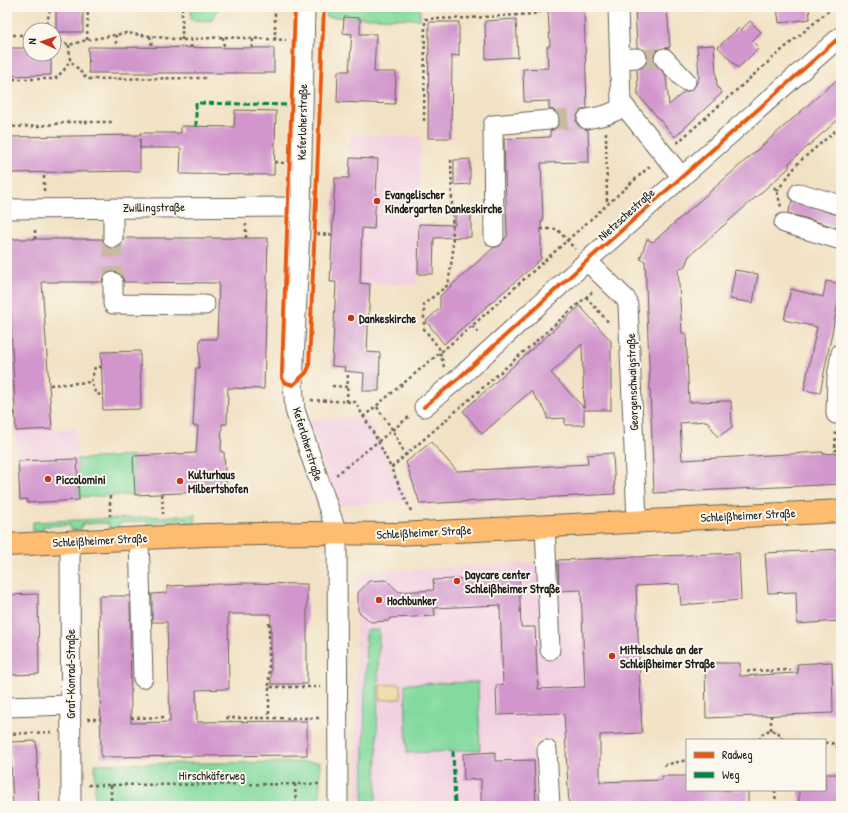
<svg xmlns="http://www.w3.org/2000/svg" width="848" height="813" font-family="'Patrick Hand',sans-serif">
	<rect width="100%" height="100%" fill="#fbf7ec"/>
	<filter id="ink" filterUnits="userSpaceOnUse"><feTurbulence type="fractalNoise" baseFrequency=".025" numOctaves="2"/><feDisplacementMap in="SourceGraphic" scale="8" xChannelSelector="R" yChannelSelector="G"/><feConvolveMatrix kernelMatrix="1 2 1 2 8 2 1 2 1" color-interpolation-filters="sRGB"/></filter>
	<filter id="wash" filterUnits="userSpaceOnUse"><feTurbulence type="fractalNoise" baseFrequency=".012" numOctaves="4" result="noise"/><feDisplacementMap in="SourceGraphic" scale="16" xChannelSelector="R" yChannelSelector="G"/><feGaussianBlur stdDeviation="0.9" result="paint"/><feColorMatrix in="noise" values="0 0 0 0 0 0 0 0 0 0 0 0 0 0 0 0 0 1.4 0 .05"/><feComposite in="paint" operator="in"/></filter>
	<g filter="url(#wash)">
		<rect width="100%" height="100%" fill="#f2e2c5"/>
		<g fill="#f2d0e2">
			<polygon points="351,134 421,137 417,285 330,282 335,178 349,178"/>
			<polygon points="367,417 408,501 338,505 309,419"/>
			<polygon points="76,428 79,500 27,503 27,499 20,500 16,431"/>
			<polygon points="661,555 662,584 636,586 642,733 618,734 598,718 599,736 533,740 536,806 357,806 356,583 359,576 364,572"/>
		</g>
		<g fill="#83da9f" stroke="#507b5e">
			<polygon points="191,7 219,7 211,21 191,20"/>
			<polygon points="326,7 420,7 420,19 326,17"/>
			<polygon points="133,456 135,495 79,497 77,459"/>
			<polygon points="196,515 195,526 187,527 187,520 156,521 156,526 148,527 148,521 119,523 119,529 109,529 108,523 82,524 81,530 70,530 70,525 43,526 43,531 33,531 33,522"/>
			<polygon points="366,630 379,630 376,802 363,801"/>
			<polygon points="478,682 480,750 407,753 405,684"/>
			<polygon points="320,762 320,806 95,806 95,764"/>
		</g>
		<polygon fill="#eeda9e" stroke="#857b5d" points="401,684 401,699 380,700 380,685"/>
		<g id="blocks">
			<g fill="#d296cd" fill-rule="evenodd">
				<rect x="56" y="7" width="27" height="25"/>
				<polygon points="635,7 667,7 670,47 657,50 654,55 653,60 666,76 669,105 684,92 693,89 696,84 699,78 697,46 714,45 717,86 722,93 675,137 638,95 637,69 643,67 648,58 646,52 637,47"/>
				<polygon points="777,7 809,7 810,19 779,23"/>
				<polygon points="584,9 587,108 579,111 576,121 579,127 588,130 589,162 541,163 543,222 541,222 541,259 444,344 426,321 440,308 440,296 493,248 500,246 507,236 504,139 550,137 550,131 555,129 559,124 558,114 554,110 549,109 549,101 524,102 523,69 548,68 547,46 550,46 548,10"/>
				<polygon points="344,17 360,18 360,34 376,34 374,72 396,72 395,104 337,102 338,71 349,71 352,34 343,33"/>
				<polygon points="516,19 518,57 486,59 485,21"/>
				<polygon points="750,21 761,32 752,41 759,48 738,68 718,47 739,28 741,30"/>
				<polygon points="429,22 459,22 459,56 452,55 451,138 428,138"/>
				<polygon points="88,47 274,48 274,73 89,73"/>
				<polygon points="7,48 30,48 30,54 51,54 51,75 7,76"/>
				<polygon points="841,76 841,117 789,163 789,168 689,256 684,268 678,269 682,333 686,333 689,402 731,401 732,427 718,437 707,421 680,423 682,460 823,452 823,454 841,453 841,484 654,493 645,261 640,259 647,239 653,242"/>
				<polygon points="235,110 276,111 274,175 180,174 181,148 140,148 140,139 140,171 7,173 7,137 140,135 140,133 181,133 181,126 234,127"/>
				<polygon points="350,158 378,159 374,229 362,228 360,283 370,284 367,352 380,353 379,391 363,391 364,373 344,371 345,367 332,366 336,282 330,282 335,178 349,178"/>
				<polygon points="470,159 470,184 454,185 454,160"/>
				<polygon points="792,201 841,216 841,229 788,213"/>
				<polygon points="455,212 471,212 471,237 434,238 433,274 418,274 419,224 455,225"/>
				<polygon points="124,238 268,238 264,389 228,388 227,424 222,424 221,452 224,452 226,491 135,495 133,456 196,453 198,426 193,426 196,368 199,368 200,339 217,339 219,283 124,282 122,276 113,271 107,273 103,277 102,282 42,282 52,429 16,431 7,239 102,239 107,247 113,249 122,244"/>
				<polygon points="735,270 758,274 753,303 730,299"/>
				<polygon points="826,281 841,284 841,287 820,393 804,390 817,327 784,320 791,289 823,297"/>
				<path d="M580 306 611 341V410H584V425H565V418L547 419V413L531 391 482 434 463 411ZM582 344 584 408 551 373Z"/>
				<polygon points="140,351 141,409 103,410 101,352"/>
				<polygon points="431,442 457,471 588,464 587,455 613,453 615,494 420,504 406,462"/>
				<polygon points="77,459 79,500 27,503 27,499 20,500 18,461"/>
				<polygon points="841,549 841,621 797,624 796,592 768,593 765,553"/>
				<polygon points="739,553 741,600 681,605 679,584 636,586 642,733 600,735 600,782 662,780 662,776 687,776 687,790 748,790 748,806 569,806 564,713 497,715 496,685 503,685 500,605 434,608 435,616 391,618 388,621 371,622 358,611 358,593 369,581 386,580 399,592 434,590 433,580 519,576 521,627 535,627 538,689 585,687 581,590 559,591 558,560"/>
				<polygon points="245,583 307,584 307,684 271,684 271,614 228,614 229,689 196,690 197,722 307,721 307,755 101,757 99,596 130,596 131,723 170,722 167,622 152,622 152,594 167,593 167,586"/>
				<polygon points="38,594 39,674 10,675 7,595"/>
				<polygon points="832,662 833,713 706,718 705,663 740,663 740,676 798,673 797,664"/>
				<polygon points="36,741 39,806 13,806 10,742"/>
				<polygon points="495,752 495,761 534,760 536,806 481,806 481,779 464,780 463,754"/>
				<polygon points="825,774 841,774 841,806 799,806 799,790 825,790"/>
			</g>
		</g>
	</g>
	<g filter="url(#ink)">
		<use href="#blocks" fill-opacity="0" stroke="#676157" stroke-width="1"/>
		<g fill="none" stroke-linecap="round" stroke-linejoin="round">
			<g stroke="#c7baa3" stroke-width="19" stroke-dasharray="19 10" stroke-linecap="butt">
				<polyline points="637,58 664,58"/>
				<polyline points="549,120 587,119"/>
				<polyline points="113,238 113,282"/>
			</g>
			<defs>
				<g id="minor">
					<polyline points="305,7 301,207 293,385 295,410 337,533 338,806"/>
					<polyline points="618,7 621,102 682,177"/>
					<polyline points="664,58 686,81"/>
					<polyline points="620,59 637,58"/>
					<polyline points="587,119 606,115 625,107"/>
					<polyline points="799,193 841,205"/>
					<polyline points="7,209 301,207"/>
					<polyline points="784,223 841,240"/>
					<polyline points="494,237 493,125 549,120"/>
					<polyline points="113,238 113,208"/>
					<polyline points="587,261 626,299 628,305 637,521"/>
					<polyline points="113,282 113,304 205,305"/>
					<polyline points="841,353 837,377 836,414 841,414"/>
					<polyline points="424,407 460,377 587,261 841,36"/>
					<polyline points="545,525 550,650"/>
					<polyline points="139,538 143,678"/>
					<polyline points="70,541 71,806"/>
					<polyline points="7,707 70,705"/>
					<polyline points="547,750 550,806"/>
				</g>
				<polyline id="major" points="7,545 205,535 309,533 398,534 841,511"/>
			</defs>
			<use href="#minor" stroke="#676157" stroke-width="21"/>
			<use href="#major" stroke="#676157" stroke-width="24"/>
			<g stroke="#676157" stroke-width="2.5" stroke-dasharray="3 3" stroke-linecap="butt">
				<polyline points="182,7 182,40"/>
				<polyline points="50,10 56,10"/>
				<polyline points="45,30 50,10 49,7"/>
				<polyline points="7,35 30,35"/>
				<polyline points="116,35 116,47"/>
				<polyline points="150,36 152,47"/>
				<polyline points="223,37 224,47"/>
				<polyline points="54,39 69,45 87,40 126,33 182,40 223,37 286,40"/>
				<polyline points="191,39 191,47"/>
				<polyline points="87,40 88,7"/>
				<polyline points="275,40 275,7"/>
				<polyline points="69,45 70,60 87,79 207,78"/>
				<polyline points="252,48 253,39"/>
				<polyline points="7,79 55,79 64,70 70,60"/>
				<polyline points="424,121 425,19 470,18 533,14 558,7 601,7"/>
				<polyline points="7,127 39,126 69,122 114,122"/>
				<polyline points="606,132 607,203"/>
				<polyline points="677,143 775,56 833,7"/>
				<polyline points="275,162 284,163"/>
				<polyline points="786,179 799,162 841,126"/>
				<polyline points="774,187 777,191 781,207"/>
				<polyline points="44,191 44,173"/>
				<polyline points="777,191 783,183"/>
				<polyline points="541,229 557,229 575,249"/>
				<polyline points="317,234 332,235"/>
				<polyline points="246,238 246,224"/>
				<polyline points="35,239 35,227"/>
				<polyline points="586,297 610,324"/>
				<polyline points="7,316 11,316"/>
				<polyline points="472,326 480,334"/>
				<polyline points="7,365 13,365"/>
				<polyline points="101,367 95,367 91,382 96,394 102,395"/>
				<polyline points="444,367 439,348 424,329 424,304 448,285 453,252 451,158"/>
				<polyline points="50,385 91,382"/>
				<polyline points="332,386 348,387"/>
				<polyline points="7,387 14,387"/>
				<polyline points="311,400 355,402 378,441 391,468"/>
				<polyline points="347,402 348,372"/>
				<polyline points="377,407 392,429 406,456"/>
				<polyline points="7,414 15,413"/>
				<polyline points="363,417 472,326 650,166"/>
				<polyline points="836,432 835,450 841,450"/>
				<polyline points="336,475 410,416"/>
				<polyline points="162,494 163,514"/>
				<polyline points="110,496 110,516"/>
				<polyline points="411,511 391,468 592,292"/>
				<polyline points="269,623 269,687 321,687"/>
				<polyline points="771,670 771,675"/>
				<polyline points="747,671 791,670"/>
				<polyline points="269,687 269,718"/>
				<polyline points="771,715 771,730"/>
				<polyline points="131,718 166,717"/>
				<polyline points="226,718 320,718"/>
				<polyline points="87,719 101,719"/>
				<polyline points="7,734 53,732"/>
				<polyline points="759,740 764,732 771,730 778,732 783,740"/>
				<polyline points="825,743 832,743 841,750"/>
				<polyline points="664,765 687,760"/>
				<polyline points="840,774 841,771"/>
				<polyline points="295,784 296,806"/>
				<polyline points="88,785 321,784"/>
				<polyline points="111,785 111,806"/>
				<polyline points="775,790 776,806"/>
			</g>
			<use href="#minor" stroke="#fff" stroke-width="19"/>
			<use href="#major" stroke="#fdbc6f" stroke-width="22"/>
			<g stroke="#00873e" stroke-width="3" stroke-dasharray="6 3" stroke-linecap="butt">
				<polyline points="196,127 196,103 291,105"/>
				<polyline points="453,751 455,806"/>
			</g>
			<defs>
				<g id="cycleway">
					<polyline points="295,7 282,370 282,378 284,382 293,385 306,373 309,367 324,7"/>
					<polyline points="424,407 460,377 587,261 841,36"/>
				</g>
			</defs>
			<use href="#cycleway" stroke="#fbf7ec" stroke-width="6"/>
			<use href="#cycleway" stroke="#e8590c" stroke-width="4"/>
		</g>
	</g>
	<g fill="#c8321e" stroke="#fbf7ec" stroke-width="1.5">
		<circle cx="377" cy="201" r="4"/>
		<circle cx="351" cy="318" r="4"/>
		<circle cx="48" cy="479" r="4"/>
		<circle cx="180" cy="481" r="4"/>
		<circle cx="457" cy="581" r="4"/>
		<circle cx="379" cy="600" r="4"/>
		<circle cx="612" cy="656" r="4"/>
	</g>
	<g text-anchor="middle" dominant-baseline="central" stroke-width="4" stroke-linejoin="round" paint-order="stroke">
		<g font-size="12" fill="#1c1c1c" stroke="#fbf7ec">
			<text transform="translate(302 122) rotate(-89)">Keferloherstraße</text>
			<text transform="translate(154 207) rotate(-1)">Zwillingstraße</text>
			<text transform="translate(626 214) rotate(-42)">Nietzschestraße</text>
			<text transform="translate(632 382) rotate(-92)">Georgenschwaigstraße</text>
			<text transform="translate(308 444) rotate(73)">Keferloherstraße</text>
			<text transform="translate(748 515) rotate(-3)">Schleißheimer Straße</text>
			<text transform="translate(424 532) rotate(-3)">Schleißheimer Straße</text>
			<text transform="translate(100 540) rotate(-3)">Schleißheimer Straße</text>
			<text transform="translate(70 674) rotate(-90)">Graf-Konrad-Straße</text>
			<text x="212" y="775">Hirschkäferweg</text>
		</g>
		<g font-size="12" font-weight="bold" fill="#1c1c1c" stroke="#fbf7ec" text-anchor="start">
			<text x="385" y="194">Evangelischer<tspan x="385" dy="14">Kindergarten Dankeskirche</tspan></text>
			<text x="359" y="318">Dankeskirche</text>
			<text x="188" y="474">Kulturhaus<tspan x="188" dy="14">Milbertshofen</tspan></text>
			<text x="56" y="479">Piccolomini</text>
			<text x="465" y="574">Daycare center<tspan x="465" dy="14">Schleißheimer Straße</tspan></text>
			<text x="387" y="600">Hochbunker</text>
			<text x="620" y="649">Mittelschule an der<tspan x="620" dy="14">Schleißheimer Straße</tspan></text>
		</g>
	</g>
	<rect width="848" height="813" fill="none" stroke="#fbf7ec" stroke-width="24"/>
	<rect x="686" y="739" width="140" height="52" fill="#fbf7ec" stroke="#a29f99"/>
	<rect x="694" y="752" width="20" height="6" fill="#e8590c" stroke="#a29f99"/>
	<text x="722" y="759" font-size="12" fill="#1c1c1c">Radweg</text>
	<rect x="694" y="772" width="20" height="6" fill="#00873e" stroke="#a29f99"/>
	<text x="722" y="779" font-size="12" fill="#1c1c1c">Weg</text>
	<g transform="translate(42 42) rotate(273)"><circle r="19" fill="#fbf7ec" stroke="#a29f99"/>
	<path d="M0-3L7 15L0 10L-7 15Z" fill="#c8321e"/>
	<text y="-6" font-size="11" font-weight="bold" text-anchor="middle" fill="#1c1c1c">N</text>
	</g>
</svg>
